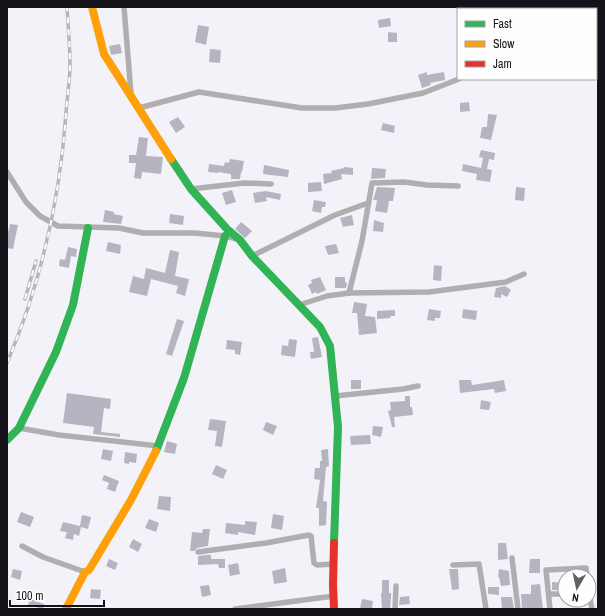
<svg xmlns="http://www.w3.org/2000/svg" width="605" height="616" font-family="'Archivo Narrow',sans-serif">
	<rect width="100%" height="100%" fill="#f4f2f9"/>
	<g fill="#b4b5c0">
		<polygon points="390,18 391,26 379,28 378,20"/>
		<polygon points="198,25 209,27 206,45 195,42"/>
		<polygon points="388,32 397,33 397,42 388,42"/>
		<polygon points="120,44 122,53 111,55 109,46"/>
		<polygon points="210,49 221,50 220,63 209,62"/>
		<polygon points="427,72 427,75 444,72 445,80 430,83 431,85 422,88 418,75"/>
		<polygon points="469,102 470,111 460,112 460,103"/>
		<polygon points="488,114 497,115 491,140 480,138 482,127 487,127"/>
		<polygon points="178,117 185,127 176,133 169,122"/>
		<polygon points="383,123 395,126 394,133 381,130"/>
		<polygon points="139,137 148,138 146,156 163,157 161,174 142,172 141,179 134,178 136,163 129,163 129,155 136,155"/>
		<polygon points="481,150 495,153 494,160 489,159 487,169 492,170 490,182 476,180 477,174 462,171 463,164 481,168 483,158 479,157"/>
		<polygon points="230,159 244,161 242,172 241,172 240,179 231,179 231,174 218,172 218,173 208,172 209,164 224,166 225,162 229,163"/>
		<polygon points="264,165 289,170 288,177 263,174"/>
		<polygon points="344,167 353,168 353,175 341,174 342,179 324,184 323,174 332,173 331,171 344,168"/>
		<polygon points="372,168 386,169 385,178 371,179"/>
		<polygon points="321,182 322,191 308,192 308,183"/>
		<polygon points="377,187 395,188 393,201 389,201 387,213 375,211 377,200 373,200"/>
		<polygon points="516,187 525,188 524,201 515,200"/>
		<polygon points="232,190 236,202 226,205 222,193"/>
		<polygon points="266,191 281,194 280,200 266,197 267,201 255,203 253,193"/>
		<polygon points="314,200 326,202 325,207 322,207 321,213 312,211"/>
		<polygon points="105,210 114,212 114,214 123,216 121,224 103,222"/>
		<polygon points="170,214 184,216 183,225 169,223"/>
		<polygon points="352,215 354,225 343,227 340,218"/>
		<polygon points="374,220 384,223 383,232 373,231"/>
		<polygon points="241,222 252,231 245,238 235,229"/>
		<polygon points="10,224 18,225 13,249 7,248 7,237"/>
		<polygon points="108,242 121,245 120,254 106,251"/>
		<polygon points="336,244 339,253 328,255 325,246"/>
		<polygon points="68,247 77,249 76,257 71,256 69,268 59,266 60,259 65,260"/>
		<polygon points="170,250 179,252 175,276 189,279 185,296 176,293 178,286 151,279 147,296 129,292 133,276 144,279 146,268 165,273"/>
		<polygon points="434,265 442,266 441,281 433,280"/>
		<polygon points="320,277 326,290 317,294 316,292 312,294 308,285 312,283 311,280"/>
		<polygon points="335,277 345,277 345,282 347,283 346,288 335,288"/>
		<polygon points="505,286 511,290 507,297 501,294 501,298 494,297 496,288"/>
		<polygon points="354,302 367,304 365,316 375,317 377,333 359,335 357,313 352,313"/>
		<polygon points="429,309 441,311 440,318 435,318 435,321 427,320"/>
		<polygon points="463,309 477,311 476,320 462,318"/>
		<polygon points="395,310 395,316 390,316 391,318 377,319 377,311"/>
		<polygon points="177,319 184,321 172,356 166,354"/>
		<polygon points="318,337 322,357 311,359 310,352 314,352 312,338"/>
		<polygon points="289,339 297,340 295,357 281,355 282,345 288,346"/>
		<polygon points="227,340 242,342 240,355 235,354 235,350 226,349"/>
		<rect x="351" y="380" width="10" height="9"/>
		<polygon points="459,380 471,380 472,385 504,380 506,391 495,393 494,389 460,393"/>
		<polygon points="67,393 111,399 110,409 104,408 101,432 120,434 120,437 93,434 94,427 63,423"/>
		<polygon points="405,396 410,396 410,407 412,407 413,415 394,417 395,427 392,427 388,411 391,410 390,402 405,401"/>
		<polygon points="481,400 491,402 489,410 480,409"/>
		<polygon points="210,419 226,421 222,447 215,446 217,431 208,430"/>
		<polygon points="266,422 277,426 273,435 263,430"/>
		<polygon points="373,426 383,427 381,437 372,435"/>
		<polygon points="370,435 371,444 351,445 350,436"/>
		<polygon points="167,441 177,444 175,454 164,452"/>
		<polygon points="103,449 113,451 111,461 101,459"/>
		<polygon points="328,449 329,466 326,467 323,501 327,502 326,525 319,526 319,508 316,508 320,480 314,479 315,468 320,468 320,461 322,461 321,450"/>
		<polygon points="125,452 137,454 136,463 129,462 129,464 124,463"/>
		<polygon points="216,465 227,470 223,479 212,474"/>
		<polygon points="104,475 119,481 115,492 107,489 109,483 102,480"/>
		<polygon points="159,496 171,497 170,511 157,509"/>
		<polygon points="21,512 34,517 30,527 17,522"/>
		<polygon points="273,514 284,516 282,530 271,528"/>
		<polygon points="82,515 91,517 88,529 81,527 79,536 74,534 73,540 65,538 67,532 60,531 63,522 80,526"/>
		<polygon points="149,519 159,523 156,532 145,528"/>
		<polygon points="245,521 257,522 255,535 238,532 238,535 225,533 226,523 245,525"/>
		<polygon points="203,529 210,529 208,546 197,548 194,551 190,551 192,532 202,533"/>
		<polygon points="133,539 142,544 138,552 129,547"/>
		<polygon points="498,543 506,543 508,559 498,560"/>
		<polygon points="207,555 211,555 211,559 225,559 225,568 219,568 218,564 198,565 198,556"/>
		<polygon points="109,559 118,563 115,570 106,566"/>
		<polygon points="530,559 540,559 540,573 529,573"/>
		<polygon points="238,563 240,574 230,576 228,565"/>
		<polygon points="285,568 287,582 274,584 272,571"/>
		<polygon points="13,569 22,571 20,580 11,577"/>
		<polygon points="449,569 458,569 459,589 452,590"/>
		<polygon points="499,569 509,571 510,585 501,586 499,577 498,577"/>
		<polygon points="382,580 389,580 389,593 391,593 391,597 390,609 382,609 381,593 382,593"/>
		<polygon points="552,582 565,583 565,590 552,590"/>
		<polygon points="540,584 543,609 522,609 521,594 531,594 531,585"/>
		<polygon points="209,585 211,595 202,597 200,586"/>
		<polygon points="488,587 499,587 499,595 488,594"/>
		<polygon points="91,589 101,590 100,599 90,598"/>
		<polygon points="409,596 410,604 399,605 400,597"/>
		<polygon points="501,597 512,597 514,609 502,609"/>
		<polygon points="30,599 44,604 43,609 28,605"/>
		<polygon points="362,599 373,601 372,609 360,609"/>
	</g>
	<g fill="none" stroke-linecap="round" stroke-linejoin="round">
		<g stroke="#b0aeb1" stroke-width="5.5">
			<polyline points="124,7 131,94"/>
			<polyline points="139,108 199,92 302,108 335,108 368,104 423,93 459,79"/>
			<polyline points="7,172 26,202 40,216 58,226 119,228 143,233 195,233 225,236 237,239"/>
			<polyline points="191,189 244,183 271,184"/>
			<polyline points="252,256 335,215 368,203"/>
			<polyline points="349,293 362,241 372,183 404,182 427,185 458,186"/>
			<polyline points="299,305 327,296 349,293 429,292 506,282 524,274"/>
			<polyline points="335,396 403,389 418,386"/>
			<polyline points="19,428 59,435 159,446"/>
			<polyline points="22,546 43,557 85,572"/>
			<polyline points="198,552 266,543 309,535 311,536 314,563 317,565 334,564"/>
			<polyline points="512,558 518,609"/>
			<polyline points="453,565 479,564 486,609"/>
			<polyline points="549,594 565,594"/>
			<polyline points="589,594 592,609"/>
			<polyline points="235,609 334,596"/>
			<polyline points="395,609 396,586"/>
			<polyline points="550,609 546,570 586,568 587,576"/>
		</g>
		<g stroke="#30b455" stroke-width="8">
			<polyline points="171,159 191,189 227,229 240,240 252,256 320,327 330,346 338,427 334,543"/>
			<polyline points="7,440 19,428 56,352 73,305 88,228"/>
			<polyline points="156,451 184,378 225,236"/>
		</g>
		<g stroke="#ff9f0a" stroke-width="8">
			<polyline points="92,7 104,54 171,159"/>
			<polyline points="66,609 85,572 89,570 131,500 156,451"/>
		</g>
		<polyline stroke="#e5322d" stroke-width="8" points="334,609 333,585 334,543"/>
		<defs>
			<g id="rail">
				<polyline points="25,299 36,261"/>
				<path d="M7 363C41 283 60 199 66 113 67 97 70 81 70 65 70 45 68 26 67 7"/>
			</g>
		</defs>
		<use href="#rail" stroke="#b8b6ba" stroke-width="3.5"/>
		<use href="#rail" stroke="#fefefe" stroke-width="2" stroke-dasharray="6" stroke-linecap="butt"/>
	</g>
	<rect width="605" height="616" fill="none" stroke="#15131a" stroke-width="16"/>
	<rect x="457" y="8" width="140" height="72" fill="#fefefe" stroke="#a1a0a3"/>
	<rect x="465" y="21" width="20" height="6" fill="#30b455" stroke="#a1a0a3"/>
	<text x="493" y="28" font-size="12" fill="#15131a">Fast</text>
	<rect x="465" y="41" width="20" height="6" fill="#ff9f0a" stroke="#a1a0a3"/>
	<text x="493" y="48" font-size="12" fill="#15131a">Slow</text>
	<rect x="465" y="61" width="20" height="6" fill="#e5322d" stroke="#a1a0a3"/>
	<text x="493" y="68" font-size="12" fill="#15131a">Jam</text>
	<g transform="translate(577 588) rotate(189)"><circle r="19" fill="#fefefe" stroke="#a1a0a3"/>
	<path d="M0-3L7 15L0 10L-7 15Z" fill="#636168"/>
	<text y="-6" font-size="11" font-weight="bold" text-anchor="middle" fill="#15131a">N</text>
	</g>
	<path d="M10 600v6h94v-6" fill="none" stroke="#15131a" stroke-width="2"/>
	<text x="16" y="600" font-size="12" fill="#15131a" stroke="#fefefe" stroke-width="3" paint-order="stroke">100 m</text>
</svg>
